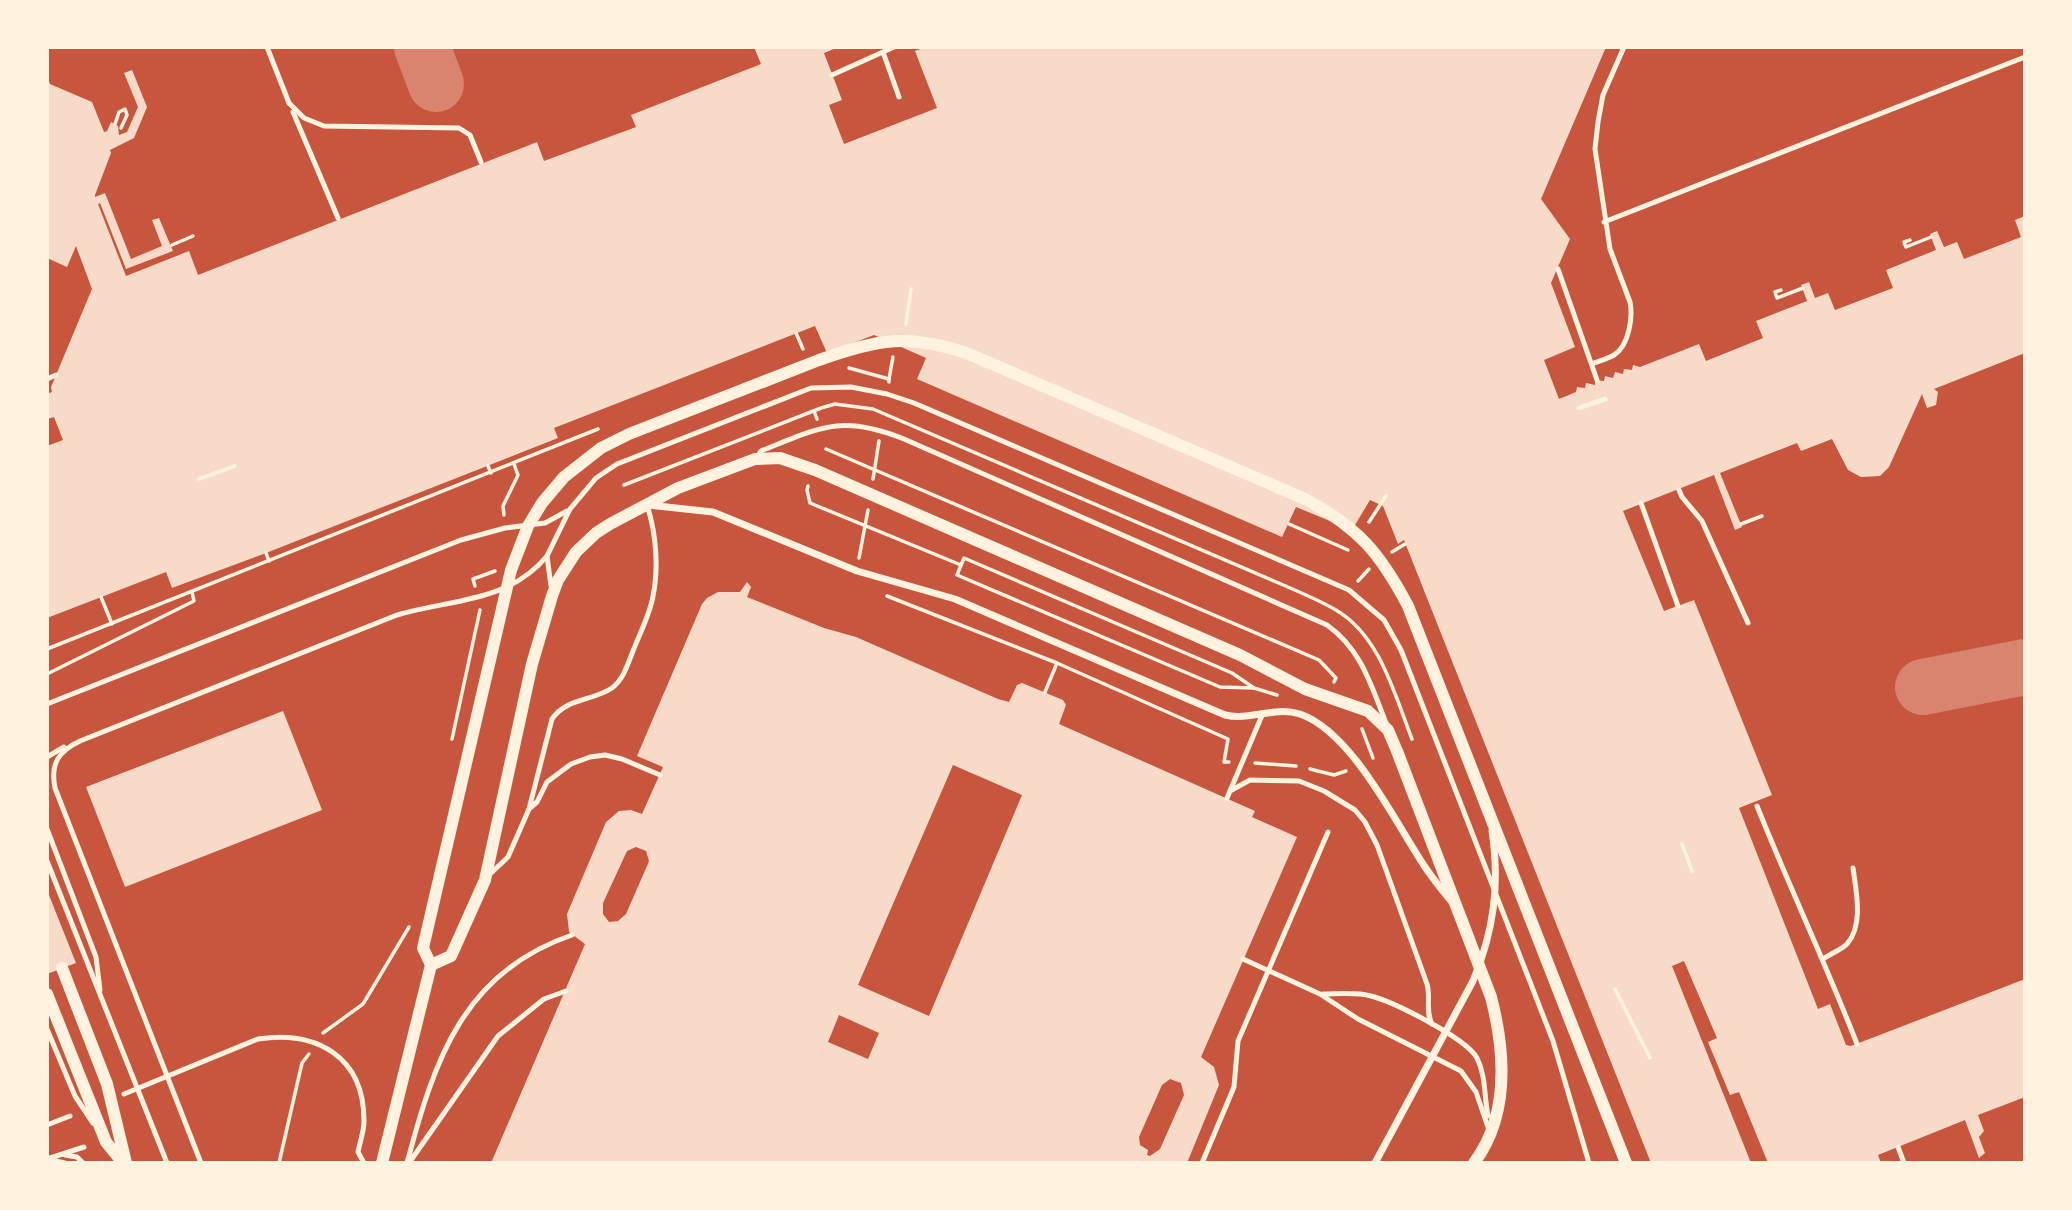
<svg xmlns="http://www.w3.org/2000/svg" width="2072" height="1210" font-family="'Asap Condensed',sans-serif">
	<rect width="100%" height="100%" fill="#c8553d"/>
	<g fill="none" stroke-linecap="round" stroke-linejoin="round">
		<g stroke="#d8846e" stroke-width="56">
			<polyline points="422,47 436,84"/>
			<polyline points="1923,687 2025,667"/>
		</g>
	</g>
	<g fill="#f7dbc8" fill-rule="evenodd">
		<polygon points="754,47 839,47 824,53 842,100 829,105 844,144 937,108 915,51 926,47 1606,47 1541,199 1570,239 1551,283 1575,347 1544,360 1559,399 1576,392 1577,387 1585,388 1586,383 1595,385 1595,380 1604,381 1605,376 1613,378 1615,372 1623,374 1624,369 1632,370 1633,365 1640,367 1699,344 1706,361 1763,338 1756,321 1807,301 1801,285 1809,282 1815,298 1828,293 1835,310 1893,288 1886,270 1936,250 1930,234 1937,231 1944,247 1957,242 1964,259 2021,237 2015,220 2025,216 2025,353 1934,389 1938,392 1936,405 1927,408 1922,394 1889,467 1880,476 1861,477 1848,470 1832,439 1801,451 1797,443 1720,473 1742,527 1735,530 1714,475 1623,511 1664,611 1694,600 1772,795 1739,808 1818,1009 1830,1004 1846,1045 1851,1046 2025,979 2025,1097 1978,1115 1984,1131 1979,1137 1985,1153 1979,1158 1965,1120 1878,1155 1881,1163 1768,1163 1739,1092 1730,1095 1708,1042 1717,1038 1684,961 1672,966 1751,1163 1651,1163 1404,540 1398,544 1383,506 1370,500 1352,530 1296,507 1282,537 917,379 926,358 874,335 827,353 815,326 554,428 558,438 266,553 172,588 166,572 47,618 47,446 63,440 54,417 47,419 47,394 52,392 51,387 92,289 76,246 67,267 47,258 47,76 50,84 92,102 104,132 107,131 111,122 118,126 119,135 127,132 138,107 124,73 132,70 147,107 134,138 110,150 111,153 95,195 95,197 105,193 131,259 162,246 152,220 159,218 173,251 126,269 100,203 98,204 126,276 189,251 198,275 537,142 544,161 636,127 631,115 761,64"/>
		<path d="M747 582 751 587 747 597 824 628 856 637 998 699 1009 702 1017 685 1022 683 1063 700 1066 705 1059 724 1255 811 1252 817 1297 837 1201 1057 1214 1067 1219 1085 1187 1163H491L585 944 569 932 567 914 606 822 619 811 631 810 642 814 663 767 637 756 702 604 707 598 718 592H740ZM953 765 1022 795 929 1016 858 985ZM636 847 646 851 649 861 647 866 626 914 618 921 609 922 603 914V903L627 851ZM839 1015 879 1033 868 1059 828 1042ZM1170 1079 1181 1083 1184 1095 1160 1149 1150 1156 1147 1155 1148 1150 1140 1145 1139 1137 1162 1085Z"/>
		<polygon points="283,711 322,810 125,887 86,787"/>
		<polygon points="47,890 76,963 47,974"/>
	</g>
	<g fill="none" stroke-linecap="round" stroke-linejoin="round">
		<g stroke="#fff3e0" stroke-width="3.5">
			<polyline points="115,124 119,112 125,109 127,115 121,128"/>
			<polyline points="1910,240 1904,242 1906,247 1931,237"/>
			<polyline points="172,245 193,236"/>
			<polyline points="1781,290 1775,292 1777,298 1803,288"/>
			<polyline points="906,324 911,289"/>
			<polyline points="796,333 803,349"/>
			<polyline points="849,368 889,379 889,382"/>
			<polyline points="889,379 893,357"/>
			<polyline points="814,411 817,419"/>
			<polyline points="826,449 1319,660 1336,678 1334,682"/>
			<polyline points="488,466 491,473"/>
			<polyline points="199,479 235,466"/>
			<polyline points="873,479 879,441"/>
			<path d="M624 485 821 408 835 404 873 409 1281 584C1299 592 1319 600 1336 610 1380 636 1394 693 1412 739"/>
			<polyline points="808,486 807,490 810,503 961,565 964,558 1232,673 1254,688 1277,695"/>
			<polyline points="504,515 503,506 518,475 514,464"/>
			<polyline points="1369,522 1386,496"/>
			<polyline points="1289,524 1348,550"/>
			<polyline points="1741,524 1762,516"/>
			<polyline points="1392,552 1405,544"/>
			<polyline points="266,553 269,561"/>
			<polyline points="859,558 868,510"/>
			<polyline points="961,565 957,575 1220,687 1254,688"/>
			<polyline points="1358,581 1369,569"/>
			<polyline points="475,586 473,579 495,571"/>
			<polyline points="887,596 1057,663 1228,739 1224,762 1229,762"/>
			<polyline points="101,597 112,624"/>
			<polyline points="47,649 598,429"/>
			<polyline points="47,674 194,601 192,592"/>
			<polyline points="1045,692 1057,663"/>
			<polyline points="1362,729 1373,758"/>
			<polyline points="452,739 480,610"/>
			<polyline points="1255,763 1296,766"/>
			<polyline points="1310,769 1334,775 1346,771"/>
			<polyline points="1682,844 1692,871"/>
			<polyline points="1615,989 1650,1058"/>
			<polyline points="323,1033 363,1004 409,927"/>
			<polyline points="279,1163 302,1063 309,1054"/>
		</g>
		<g stroke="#fff3e0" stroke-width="5">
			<polyline points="267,47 289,103"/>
			<polyline points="883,52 899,97"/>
			<polyline points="832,75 894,47"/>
			<polyline points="289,103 304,118 324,126 459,128 470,135 481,162"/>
			<polyline points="293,112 338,218"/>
			<polyline points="1604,222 2025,57"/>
			<polyline points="1558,269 1597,380"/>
			<path d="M1592 364C1599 361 1607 359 1614 355 1629 346 1633 317 1630 302L1610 249 1595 149 1598 122 1603 95 1624 47"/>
			<polyline points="47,379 56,375"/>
			<polyline points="1579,408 1605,399"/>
			<path d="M757 457 761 451C821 427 841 414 904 439L1327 625C1361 649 1371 685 1386 723"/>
			<polyline points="1679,490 1682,497 1702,521 1748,623"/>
			<polyline points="1641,503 1678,606"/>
			<polyline points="551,586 547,556 570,509 596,478 617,464 811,388 851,387 887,394 914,403 1349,590 1384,620 1401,650 1553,1041 1589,1163"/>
			<polyline points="47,704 461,540 505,528 545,523 567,511"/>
			<polyline points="47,757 64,747"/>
			<path d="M1230 791 1250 780 1299 781 1324 791 1355 810 1365 822 1377 845 1427 984C1431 997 1425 1011 1432 1024"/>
			<polyline points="1227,798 1263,713"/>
			<path d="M1757 806C1789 886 1826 964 1857 1044"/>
			<path d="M529 809 552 719C566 698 593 701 612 688 624 679 628 663 633 651 640 633 650 614 653 596 659 567 656 533 647 505"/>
			<polyline points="47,829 96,957 100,990"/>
			<polyline points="47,861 167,1163"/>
			<polyline points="489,875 508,857 529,809 537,802 547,782 571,764 590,757 605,755 622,759 660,775"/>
			<polyline points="1243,959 1320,994 1358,1019 1461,1071 1476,1092 1489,1130"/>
			<path d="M1823 959C1830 954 1841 950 1847 944 1864 925 1856 890 1853 868"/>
			<path d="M1323 994C1338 994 1357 992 1371 996 1394 1002 1466 1038 1477 1058 1486 1076 1484 1096 1488 1116"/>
			<polyline points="47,1029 75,1096 93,1123"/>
			<path d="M124 1094 258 1039C316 1030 364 1056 364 1121 364 1131 360 1142 358 1152L364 1163"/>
			<polyline points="47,1125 70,1116"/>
			<polyline points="1898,1147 1904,1163"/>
			<polyline points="65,1155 77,1157 83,1163"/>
			<polyline points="47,1159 84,1147"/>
			<polyline points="51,1160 65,1163"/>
			<path d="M201 1163 55 788C50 763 59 751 80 741L397 615C451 599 508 603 547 556"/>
			<path d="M407 1163C434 1061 463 972 572 935"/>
			<polyline points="409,1163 498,1036 544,999 566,991"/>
			<polyline points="1202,1163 1234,1087 1238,1041 1328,832"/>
		</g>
		<g stroke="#fff3e0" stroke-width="7">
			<path d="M648 505 713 512 857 571 955 599 1225 715C1250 721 1274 706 1300 714 1352 732 1395 822 1425 867 1433 879 1442 890 1451 901"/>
			<path d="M1375 1163 1473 981C1494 931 1500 884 1492 831"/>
		</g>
		<g stroke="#fff3e0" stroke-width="12">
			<path d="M431 965 451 956 485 880 532 664 552 596 558 580 576 552 596 533 610 524 678 488 755 459 780 458 815 470 1240 655 1305 689 1368 711 1388 730 1397 751 1491 997C1505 1051 1510 1115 1474 1163"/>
			<polyline points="62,968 107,1084 126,1163"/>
			<polyline points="47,994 106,1142 123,1163"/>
			<path d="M382 1163 431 965 423 948 511 570 528 526 542 503 564 477 601 448 629 434 819 360C878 339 909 333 969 354L1305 499C1359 528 1380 553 1408 606L1626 1163"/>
		</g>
	</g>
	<rect width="2072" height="1210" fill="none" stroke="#fff3e0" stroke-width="98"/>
</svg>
